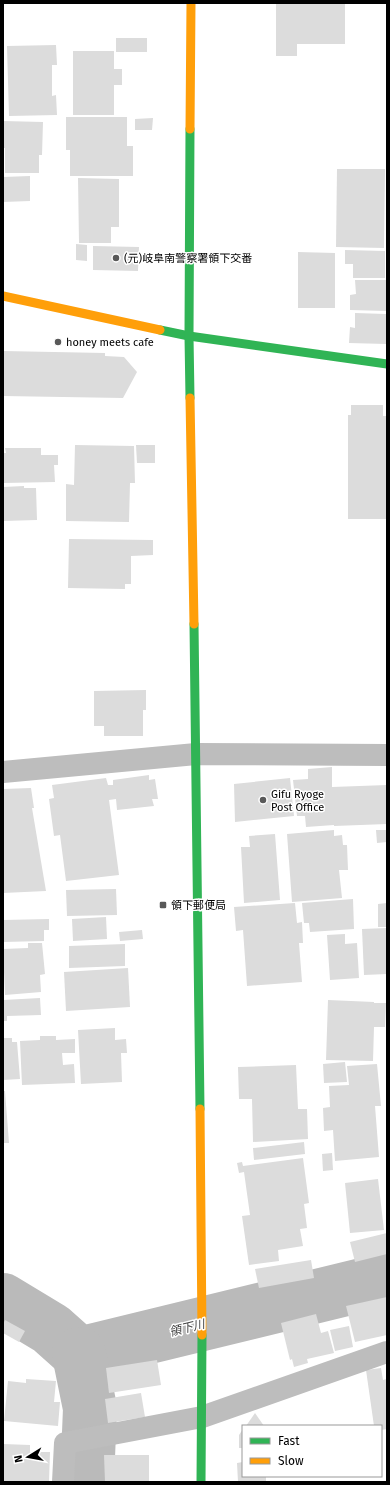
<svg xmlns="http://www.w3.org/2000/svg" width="390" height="1485" font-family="'Fira Sans','Noto Sans JP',sans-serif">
	<rect width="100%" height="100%" fill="#fff"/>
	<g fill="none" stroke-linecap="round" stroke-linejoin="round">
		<g stroke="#bababa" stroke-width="54">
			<polyline points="3,1300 51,1329 79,1354 387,1279"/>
			<polyline points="79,1354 90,1408 87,1482"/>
		</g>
	</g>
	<g fill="#dcdcdc">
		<polygon points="276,3 345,3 345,44 297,44 297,56 276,56"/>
		<rect x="116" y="38" width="31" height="14"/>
		<polygon points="56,45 57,65 52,65 52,96 56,95 57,115 9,116 7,46"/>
		<polygon points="73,51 114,51 114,69 122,69 122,85 114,85 114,115 73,115"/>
		<polygon points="66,117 127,117 127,146 133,146 133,176 70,176 70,150 66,150"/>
		<polygon points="153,118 152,130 135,130 135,119"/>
		<polygon points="3,121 43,122 42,155 39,155 39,173 5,173 5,148 3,148"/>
		<polygon points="337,169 385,169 384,248 336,247"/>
		<polygon points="30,176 30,201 3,202 3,177"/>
		<polygon points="78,178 119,179 119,227 111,227 111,243 79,243"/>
		<polygon points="76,244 87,245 87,261 76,260"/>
		<polygon points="93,246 139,247 138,271 93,270"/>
		<polygon points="345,250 385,251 385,278 353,278 353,264 345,264"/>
		<polygon points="298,252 335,253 335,308 298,308"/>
		<polygon points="355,280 386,280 386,311 350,310 350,295 356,294"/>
		<polygon points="355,313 386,314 386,344 349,343 350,327 355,328"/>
		<polygon points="3,351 105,353 105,356 124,357 137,372 123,398 3,396"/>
		<polygon points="351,405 383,405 383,416 387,416 387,519 348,519 348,415 351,415"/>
		<polygon points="75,445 134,446 135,483 130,483 129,522 66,521 66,484 74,485"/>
		<polygon points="136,445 155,445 155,463 137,463"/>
		<polygon points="5,448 41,448 41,455 58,455 58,465 54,465 55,482 3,483 3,453 6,453"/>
		<polygon points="24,486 24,488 36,488 37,520 3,521 3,487"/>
		<polygon points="69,539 153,540 153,555 131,556 131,584 125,584 125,589 68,588"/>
		<polygon points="146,690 146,710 143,710 143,736 104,736 104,726 94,726 94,691"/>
		<polygon points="332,767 332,787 387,785 387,824 334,826 334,825 306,827 305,816 297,816 293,780 308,779 308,769"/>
		<polygon points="149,775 149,780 155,779 158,799 152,799 154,806 117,810 116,799 109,800 119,875 66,881 60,835 54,836 49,799 54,798 52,785 106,778 108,785 113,785 113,780"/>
		<polygon points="290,778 294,816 235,822 234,784"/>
		<polygon points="31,788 34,808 32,808 46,891 3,893 3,789"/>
		<polygon points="334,830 334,836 342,835 343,845 347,845 348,870 339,870 342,898 292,902 287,834"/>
		<polygon points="376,830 387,830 387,842 377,843"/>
		<polygon points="275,834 280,900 244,903 241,847 250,847 249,836"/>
		<polygon points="116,889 117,915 67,916 66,890"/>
		<polygon points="353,899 354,929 310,932 309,923 304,923 302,903"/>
		<polygon points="295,903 297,923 302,922 303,943 299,943 302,982 247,986 243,930 236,931 234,907"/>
		<polygon points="387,903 387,927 378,927 378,904"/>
		<polygon points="106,917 107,939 73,941 72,919"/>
		<polygon points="49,919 49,930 44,930 44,941 3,942 3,920"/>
		<polygon points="387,928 387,974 364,975 362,929"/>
		<polygon points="142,930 143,939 120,941 119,932"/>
		<polygon points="345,934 345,944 357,943 359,978 330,980 327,935"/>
		<polygon points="28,943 42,943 45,974 40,975 41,992 5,995 3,949 28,948"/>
		<polygon points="125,944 125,966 69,968 69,946"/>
		<polygon points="128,968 130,1007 66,1011 64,972"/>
		<polygon points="40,998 41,1015 7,1016 7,1021 3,1021 3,1000"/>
		<polygon points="328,1000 374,1002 374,1003 386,1003 385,1027 374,1027 373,1061 326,1060"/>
		<polygon points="115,1028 115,1040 126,1039 127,1053 121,1053 122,1082 81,1084 78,1030"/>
		<polygon points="40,1036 56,1036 56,1040 75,1039 75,1053 62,1053 63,1065 74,1064 75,1083 22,1085 20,1041 40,1040"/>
		<polygon points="3,1038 12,1038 12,1042 17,1042 20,1079 3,1080"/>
		<polygon points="345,1062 347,1082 324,1083 323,1064"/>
		<polygon points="377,1064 381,1106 375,1106 379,1157 335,1161 333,1130 324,1131 323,1108 330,1107 329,1086 349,1085 347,1066"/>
		<polygon points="296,1065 298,1109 307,1109 308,1139 253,1142 252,1099 239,1099 238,1067"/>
		<polygon points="3,1091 5,1091 9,1143 3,1143"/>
		<polygon points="304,1142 305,1154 254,1160 253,1148"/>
		<polygon points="332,1153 333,1170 323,1171 322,1154"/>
		<polygon points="303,1158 309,1203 304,1204 307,1228 300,1229 303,1246 278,1250 279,1261 249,1265 242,1216 250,1215 244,1172 239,1173 237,1163 242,1162 243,1166"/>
		<polygon points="378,1179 384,1230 350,1233 345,1183"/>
		<polygon points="387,1233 387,1254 355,1262 350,1242"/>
		<polygon points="311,1260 314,1278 259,1288 255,1269"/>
		<polygon points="387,1297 387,1335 355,1342 346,1306"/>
		<polygon points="316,1314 321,1333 328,1331 334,1353 307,1359 308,1363 294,1367 292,1359 290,1360 281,1323"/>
		<polygon points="5,1320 25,1331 19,1342 3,1333 3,1324"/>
		<polygon points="349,1326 353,1347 335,1351 330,1330"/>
		<polygon points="157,1360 161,1385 109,1393 106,1368"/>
		<polygon points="381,1368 383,1380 387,1379 387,1429 381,1430 381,1426 374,1426 366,1370"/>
		<polygon points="26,1379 56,1381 54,1402 60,1402 58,1426 4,1421 8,1381 26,1383"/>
		<polygon points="141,1393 145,1417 108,1423 105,1399"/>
		<polygon points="255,1413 264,1426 246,1426"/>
		<polygon points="243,1429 243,1448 239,1448 239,1435"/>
		<polygon points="3,1444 30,1445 30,1452 50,1452 49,1482 3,1482"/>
		<polygon points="104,1455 149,1455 149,1482 105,1482"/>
		<polygon points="243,1462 243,1476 266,1476 266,1482 238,1482 237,1463"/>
	</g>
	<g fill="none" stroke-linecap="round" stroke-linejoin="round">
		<g stroke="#bdbdbd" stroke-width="22">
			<polyline points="3,772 196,754 387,755"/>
			<polyline points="63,1482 65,1443 202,1417 387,1352"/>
		</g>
		<g stroke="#30b455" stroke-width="9">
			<polyline points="160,330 189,336 387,364"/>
			<polyline points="190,398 189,336 190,129"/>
			<polyline points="194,624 200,1109"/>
			<polyline points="201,1482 202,1335"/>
		</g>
		<g stroke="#ff9f0a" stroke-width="9">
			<polyline points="190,129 191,3"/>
			<polyline points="3,296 160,330"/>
			<polyline points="190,398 194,624"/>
			<polyline points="200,1109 202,1335"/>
		</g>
	</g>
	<g fill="#595959" stroke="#fff" stroke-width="1.5">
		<circle cx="116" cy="258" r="4"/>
		<circle cx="58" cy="342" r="4"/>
		<circle cx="263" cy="800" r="4"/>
		<rect x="159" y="901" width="8" height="8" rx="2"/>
	</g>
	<g text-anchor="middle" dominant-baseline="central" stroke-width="3" stroke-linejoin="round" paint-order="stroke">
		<g font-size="11" fill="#000" stroke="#fff" text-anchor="start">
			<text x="124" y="258">(元)岐阜南警察署領下交番</text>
			<text x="66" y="342">honey meets cafe</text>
			<text x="271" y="794">Gifu Ryoge<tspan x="271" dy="13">Post Office</tspan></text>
			<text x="171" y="905">領下郵便局</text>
		</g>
		<g font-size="12" font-style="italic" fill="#3e3e3e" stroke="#fff">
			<text transform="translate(187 1328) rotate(-14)">領下川</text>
		</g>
	</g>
	<rect width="390" height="1485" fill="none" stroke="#000000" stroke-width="8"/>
	<rect x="242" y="1425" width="140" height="52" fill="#ffffff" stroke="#999999"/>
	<rect x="250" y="1438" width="20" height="6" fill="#30b455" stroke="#999999"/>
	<text x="278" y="1445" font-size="12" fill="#000000">Fast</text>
	<rect x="250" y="1458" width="20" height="6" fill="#ff9f0a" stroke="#999999"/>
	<text x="278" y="1465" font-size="12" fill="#000000">Slow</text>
	<g transform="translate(28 1457) rotate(259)" stroke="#ffffff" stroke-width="3" paint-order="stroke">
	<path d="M0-3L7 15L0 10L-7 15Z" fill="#000000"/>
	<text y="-6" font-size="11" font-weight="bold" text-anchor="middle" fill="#000000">N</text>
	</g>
</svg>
